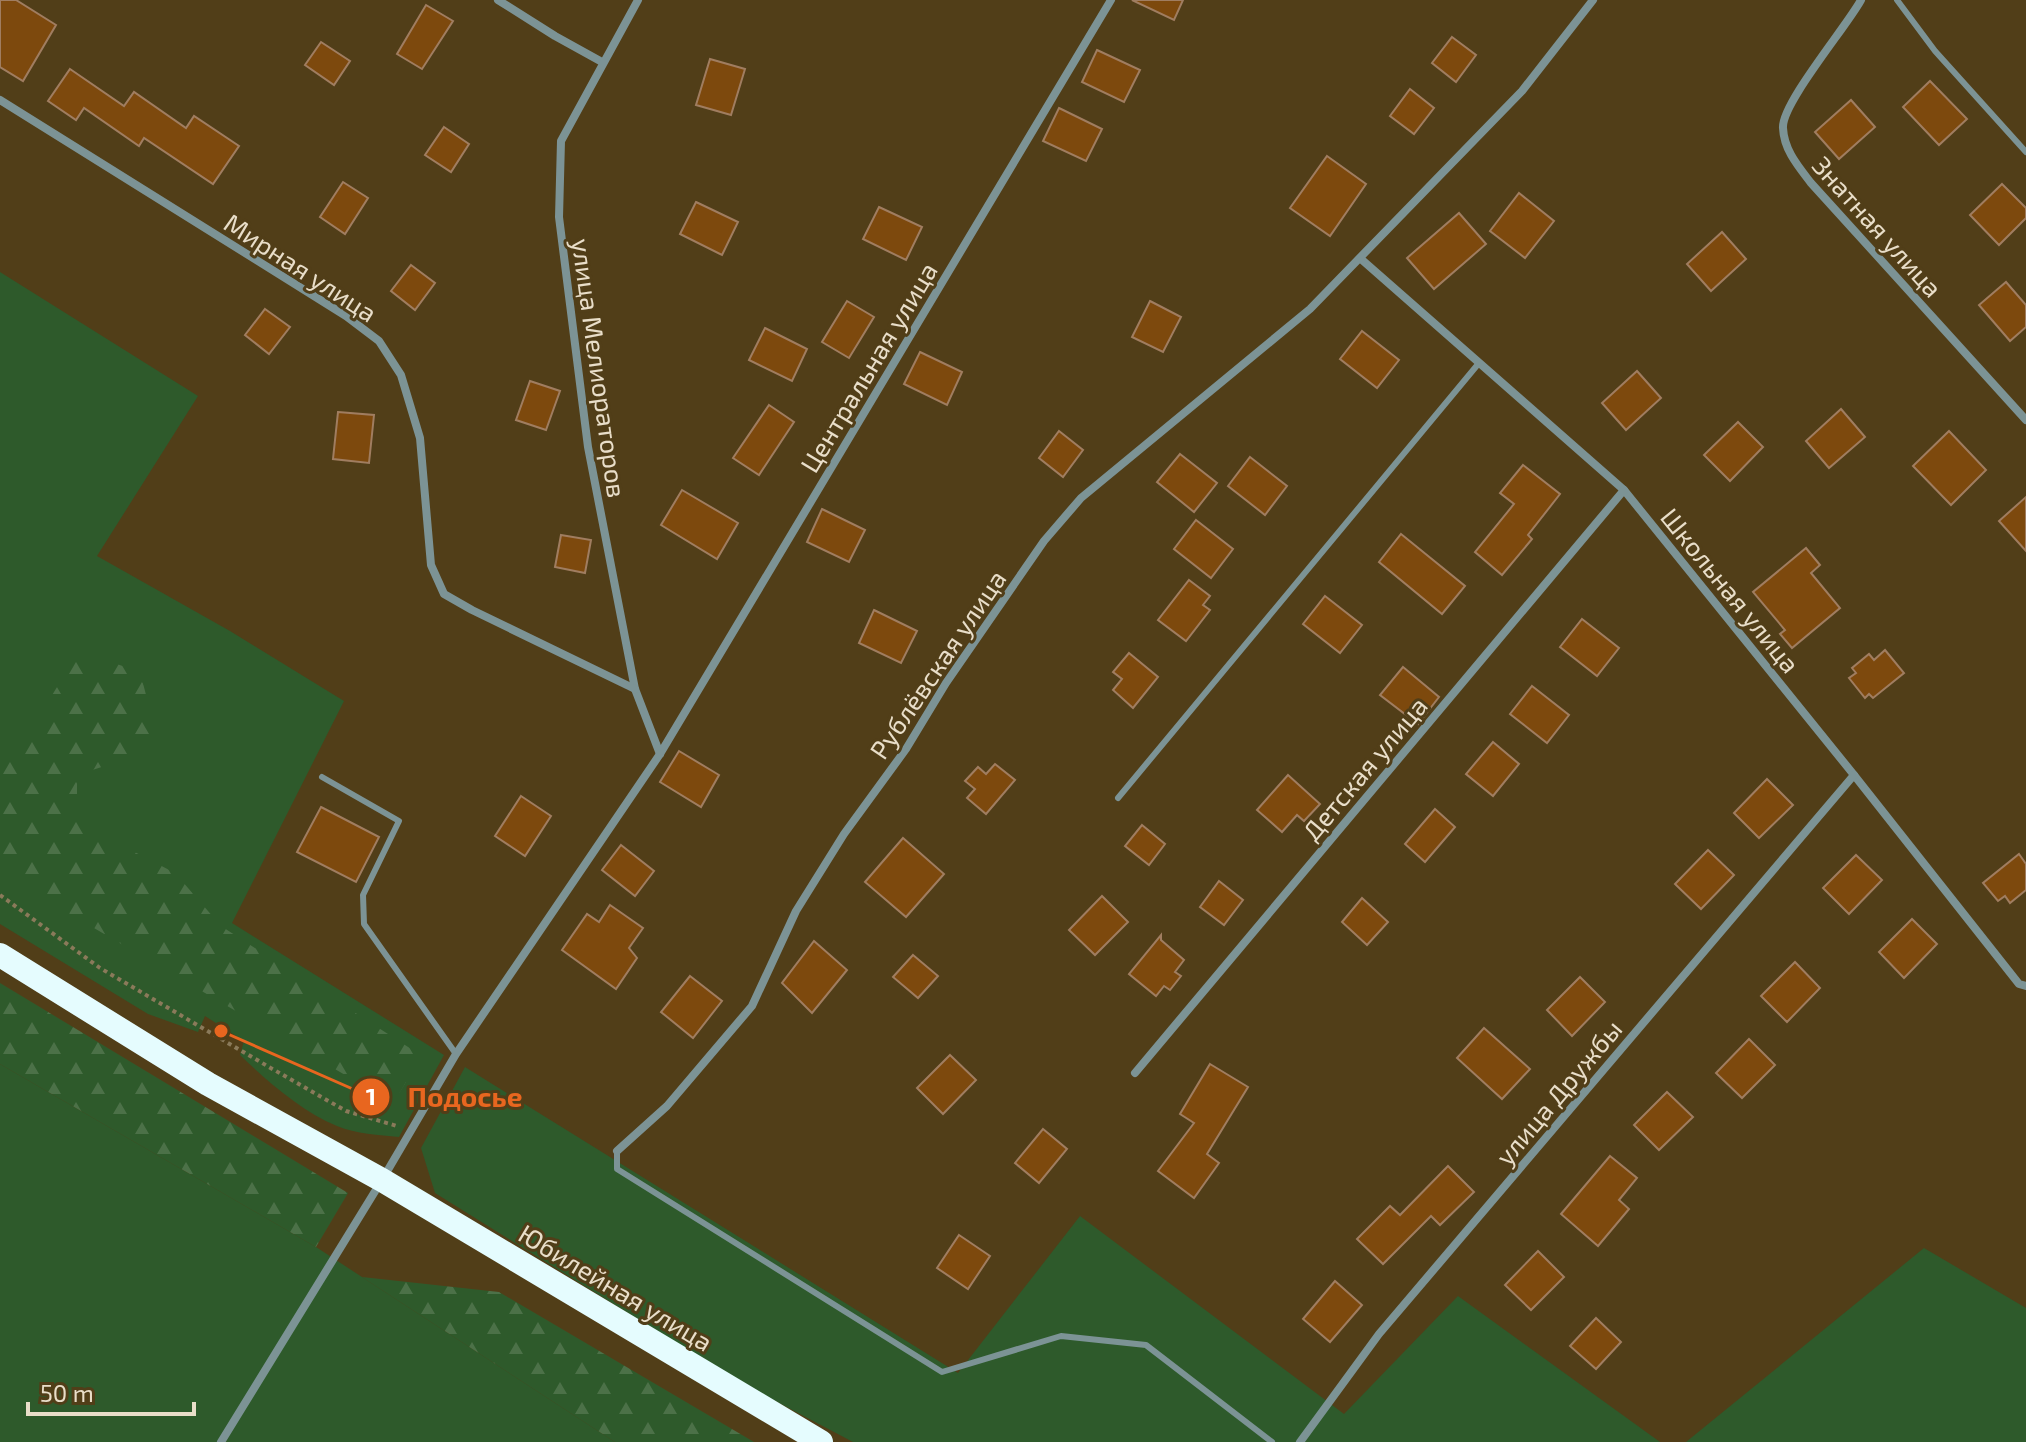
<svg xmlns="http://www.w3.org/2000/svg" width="2026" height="1442" font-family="'Exo 2',sans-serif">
	<defs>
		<pattern id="forest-firs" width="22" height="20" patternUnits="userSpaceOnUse" patternTransform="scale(2)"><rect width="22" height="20" fill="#2e5a2b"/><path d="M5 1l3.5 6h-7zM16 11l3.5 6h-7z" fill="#4c7148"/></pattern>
	</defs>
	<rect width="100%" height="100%" fill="#513e18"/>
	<g fill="#2e5a2b">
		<path d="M0 272 198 396 97 556 230 631 344 701 232 923 444 1055 399 1137C379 1135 356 1134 337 1126 301 1111 267 1081 240 1055L244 1041 205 1016 198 1032 148 1014 0 924Z"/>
		<polygon points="0,1064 316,1247 615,1442 0,1442"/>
		<polygon points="465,1067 958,1373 1080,1216 1344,1414 1458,1296 1660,1442 853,1442 739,1382 435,1193 421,1148"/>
		<polygon points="1924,1248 2026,1308 2026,1442 1686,1442"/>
	</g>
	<g fill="url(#forest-firs)">
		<polygon points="79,651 140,672 160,748 77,775 77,822 175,873 221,926 422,1056 393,1103 0,873 0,750 29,733"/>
		<polygon points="0,983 348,1193 316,1247 0,1064"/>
		<polygon points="362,1277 499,1292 754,1442 615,1442"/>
	</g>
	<g fill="#7d490d" stroke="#a07d60" stroke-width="2">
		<polygon points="0,0 16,0 56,25 23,81 0,67"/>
		<polygon points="1132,0 1183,0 1174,20"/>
		<polygon points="426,5 453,21 422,69 397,54"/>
		<polygon points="1452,37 1476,55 1456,82 1432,63"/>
		<polygon points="321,42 350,61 334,85 305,65"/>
		<polygon points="1097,50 1140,70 1124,102 1082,82"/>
		<polygon points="710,59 745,69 731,115 696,105"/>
		<polygon points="70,69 124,106 134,92 186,128 194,116 239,146 213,184 144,138 139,146 84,108 76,120 48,101"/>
		<polygon points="1930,81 1967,119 1939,145 1903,107"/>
		<polygon points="1410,89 1434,108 1414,134 1390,116"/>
		<polygon points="1851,100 1875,127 1839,159 1815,132"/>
		<polygon points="1059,108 1102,129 1086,161 1043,141"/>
		<polygon points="444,127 469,144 451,172 425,155"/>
		<polygon points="1327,156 1366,184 1330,236 1290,208"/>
		<polygon points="343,182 368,198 345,234 320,217"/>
		<polygon points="2002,184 2026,208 2026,218 1999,245 1970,215"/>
		<polygon points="1519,193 1554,221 1525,258 1490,231"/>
		<polygon points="696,202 738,222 722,255 680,234"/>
		<polygon points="879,207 922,227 906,260 863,239"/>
		<polygon points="1459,213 1486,244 1434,289 1407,258"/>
		<polygon points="1722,232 1746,259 1711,291 1687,264"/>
		<polygon points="411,265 435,283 415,310 391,291"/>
		<polygon points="2006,282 2026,305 2026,327 2010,341 1979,305"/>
		<polygon points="847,301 874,317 849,358 822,342"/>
		<polygon points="1150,301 1181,317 1163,352 1132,337"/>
		<polygon points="265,309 290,327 269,354 245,335"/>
		<polygon points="765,328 807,349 792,381 749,360"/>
		<polygon points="1362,331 1399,360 1377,388 1340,359"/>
		<polygon points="920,352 962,372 947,405 904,384"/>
		<polygon points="1637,371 1661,398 1626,430 1602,403"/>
		<polygon points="530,381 560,391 546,430 516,420"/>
		<polygon points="769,405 794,422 759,475 733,458"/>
		<polygon points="1841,409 1865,437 1829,468 1806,441"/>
		<polygon points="338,412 374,415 369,463 333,459"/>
		<polygon points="1738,422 1763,447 1730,481 1704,455"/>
		<polygon points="1059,431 1083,450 1063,477 1039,458"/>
		<polygon points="1949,431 1986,470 1951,505 1913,466"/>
		<polygon points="1180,454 1217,483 1194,512 1157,482"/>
		<polygon points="1250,457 1287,486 1265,515 1228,486"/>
		<polygon points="1523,465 1560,494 1528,535 1532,539 1502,575 1475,552 1514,504 1500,493"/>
		<polygon points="682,490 738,523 717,559 661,525"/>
		<polygon points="2026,497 2026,551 1999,521"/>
		<polygon points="822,509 865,530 849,562 807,542"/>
		<polygon points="1196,520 1233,549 1211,578 1174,549"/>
		<polygon points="1401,534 1465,586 1442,614 1379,562"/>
		<polygon points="561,535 591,540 585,573 555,567"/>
		<polygon points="1806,548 1820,565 1811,573 1840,608 1792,648 1780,634 1785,630 1753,592"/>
		<polygon points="1189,580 1210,596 1203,605 1210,610 1186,641 1158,620"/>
		<polygon points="1325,596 1362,625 1340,653 1303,624"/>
		<polygon points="874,610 917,631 901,663 859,643"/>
		<polygon points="1582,619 1619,648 1597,676 1560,647"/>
		<polygon points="1885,650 1904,673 1873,698 1869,694 1865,698 1849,678 1856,673 1852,668 1869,654 1874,660"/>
		<polygon points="1129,653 1158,677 1133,708 1113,690 1122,679 1113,672"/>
		<polygon points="1403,667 1439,697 1418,724 1380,695"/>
		<polygon points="1532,686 1569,715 1547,743 1510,714"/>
		<polygon points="1493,742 1519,764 1493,796 1466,774"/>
		<polygon points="679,751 719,775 701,807 660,782"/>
		<polygon points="995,764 1015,780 986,814 967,798 975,789 965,781 978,767 986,774"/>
		<polygon points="1288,775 1320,804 1304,821 1297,815 1282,832 1257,810"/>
		<polygon points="1767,779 1793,805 1759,838 1734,813"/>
		<polygon points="521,796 551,816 525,856 495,836"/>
		<polygon points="321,807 379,837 356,882 297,852"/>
		<polygon points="1435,809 1455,827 1425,862 1405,844"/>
		<polygon points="1142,825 1165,844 1149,865 1125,846"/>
		<polygon points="903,838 944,874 906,917 865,882"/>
		<polygon points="621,845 654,871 635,896 602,870"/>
		<polygon points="1708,850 1734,875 1701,909 1675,884"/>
		<polygon points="2019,854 2026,864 2026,890 2010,903 2005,896 1998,901 1983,883"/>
		<polygon points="1856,855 1882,880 1849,914 1823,888"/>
		<polygon points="1219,881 1243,900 1224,925 1200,907"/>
		<polygon points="1102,896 1128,922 1095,955 1069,930"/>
		<polygon points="1362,898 1388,922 1367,945 1342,922"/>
		<polygon points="610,905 643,928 629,948 637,958 616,989 562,950 587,914 599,922"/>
		<polygon points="1912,919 1937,944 1904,978 1879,952"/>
		<polygon points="1161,935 1161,940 1184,960 1175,972 1181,976 1170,990 1164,986 1156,996 1129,974"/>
		<polygon points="814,941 847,970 812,1013 782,983"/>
		<polygon points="913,955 938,976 918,998 893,977"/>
		<polygon points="1795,962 1820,988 1787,1022 1761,996"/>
		<polygon points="690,976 722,1001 693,1038 661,1012"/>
		<polygon points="1580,977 1605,1002 1572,1036 1547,1010"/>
		<polygon points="1484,1028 1530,1069 1502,1099 1457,1058"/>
		<polygon points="1749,1039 1775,1065 1742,1098 1716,1073"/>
		<polygon points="950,1055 976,1080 943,1114 917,1088"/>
		<polygon points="1210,1064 1248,1087 1207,1154 1219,1163 1194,1198 1158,1171 1194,1123 1180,1114"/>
		<polygon points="1667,1092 1693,1117 1659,1150 1634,1125"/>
		<polygon points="1043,1129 1067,1149 1039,1183 1015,1163"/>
		<polygon points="1610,1156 1637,1178 1619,1200 1629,1209 1598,1246 1561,1214"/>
		<polygon points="1448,1166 1474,1192 1440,1225 1431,1216 1383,1264 1357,1239 1390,1206 1400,1215"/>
		<polygon points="959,1235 990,1256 968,1289 937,1268"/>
		<polygon points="1538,1251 1564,1277 1531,1310 1505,1285"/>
		<polygon points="1335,1281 1362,1305 1330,1342 1303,1319"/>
		<polygon points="1596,1318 1621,1342 1596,1369 1570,1346"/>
	</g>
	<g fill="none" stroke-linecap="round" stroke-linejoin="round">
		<polyline stroke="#8a7a5a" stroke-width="4" stroke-dasharray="4 4" stroke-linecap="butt" points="0,895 100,968 269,1067 346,1111 397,1126"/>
		<g stroke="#7c9395" stroke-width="6">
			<polyline points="1897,0 1935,51 2026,152"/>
			<polyline points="322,777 399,821 363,895 364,924 456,1054"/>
			<polyline points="1118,798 1479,363"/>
			<polyline points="617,1151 617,1169 942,1372 1061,1336 1146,1345 1272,1442"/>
		</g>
		<g stroke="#7c9395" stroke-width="8">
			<polyline points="498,0 555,36 602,62"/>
			<polyline points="638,0 561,141 559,217 588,447 635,689 660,754"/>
			<path d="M1861 0C1847 26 1781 104 1783 128 1784 150 1798 166 1811 183L2026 420"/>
			<polyline points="0,100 346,316 379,341 401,375 420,438 431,565 444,594 472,610 635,689"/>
			<polyline points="1361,259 1624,490 1854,775 2019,984 2026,986"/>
			<polyline points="1135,1073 1624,490"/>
			<polyline points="617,1151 667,1106 752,1006 796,911 844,834 906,749 946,683 1044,541 1081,498 1310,309 1522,91 1593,0"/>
			<polyline points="221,1442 382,1180 456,1054 660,754 1111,0"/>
			<polyline points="1300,1442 1379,1334 1854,775"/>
		</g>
		<polyline stroke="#e5fcfe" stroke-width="24" points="0,955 208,1084 382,1180 821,1442"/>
	</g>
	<g text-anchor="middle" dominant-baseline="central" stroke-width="6" stroke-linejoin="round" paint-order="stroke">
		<g font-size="26" fill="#e9dec9" stroke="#513e18">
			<text transform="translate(1878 226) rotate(48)">Знатная улица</text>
			<text transform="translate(301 267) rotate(33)">Мирная улица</text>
			<text transform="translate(868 367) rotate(-59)">Центральная улица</text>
			<text transform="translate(600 368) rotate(82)">улица Мелиораторов</text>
			<text transform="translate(1731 590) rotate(51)">Школьная улица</text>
			<text transform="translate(937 664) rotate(-56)">Рублёвская улица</text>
			<text transform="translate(1364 768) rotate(-50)">Детская улица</text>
			<text transform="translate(1558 1092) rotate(-50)">улица Дружбы</text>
			<text transform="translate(616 1287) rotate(31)">Юбилейная улица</text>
		</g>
	</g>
	<path fill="none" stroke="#e8661f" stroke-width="3" d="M221 1031L371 1097"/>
	<g fill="#e8661f" stroke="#513e18" stroke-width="3">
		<circle cx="221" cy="1031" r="8"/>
		<circle cx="371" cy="1097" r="20"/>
	</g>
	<g font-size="24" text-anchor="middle" font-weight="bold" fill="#fff">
		<text x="371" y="1105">1</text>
	</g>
	<g font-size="28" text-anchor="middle" font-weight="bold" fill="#e8661f" stroke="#513e18" stroke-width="6" stroke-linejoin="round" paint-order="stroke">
		<text x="465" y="1107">Подосье</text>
	</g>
	<path d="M28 1402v12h166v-12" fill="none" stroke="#e9dec9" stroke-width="4"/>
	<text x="40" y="1402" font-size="24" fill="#e9dec9" stroke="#513e18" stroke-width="6" paint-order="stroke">50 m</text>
</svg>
